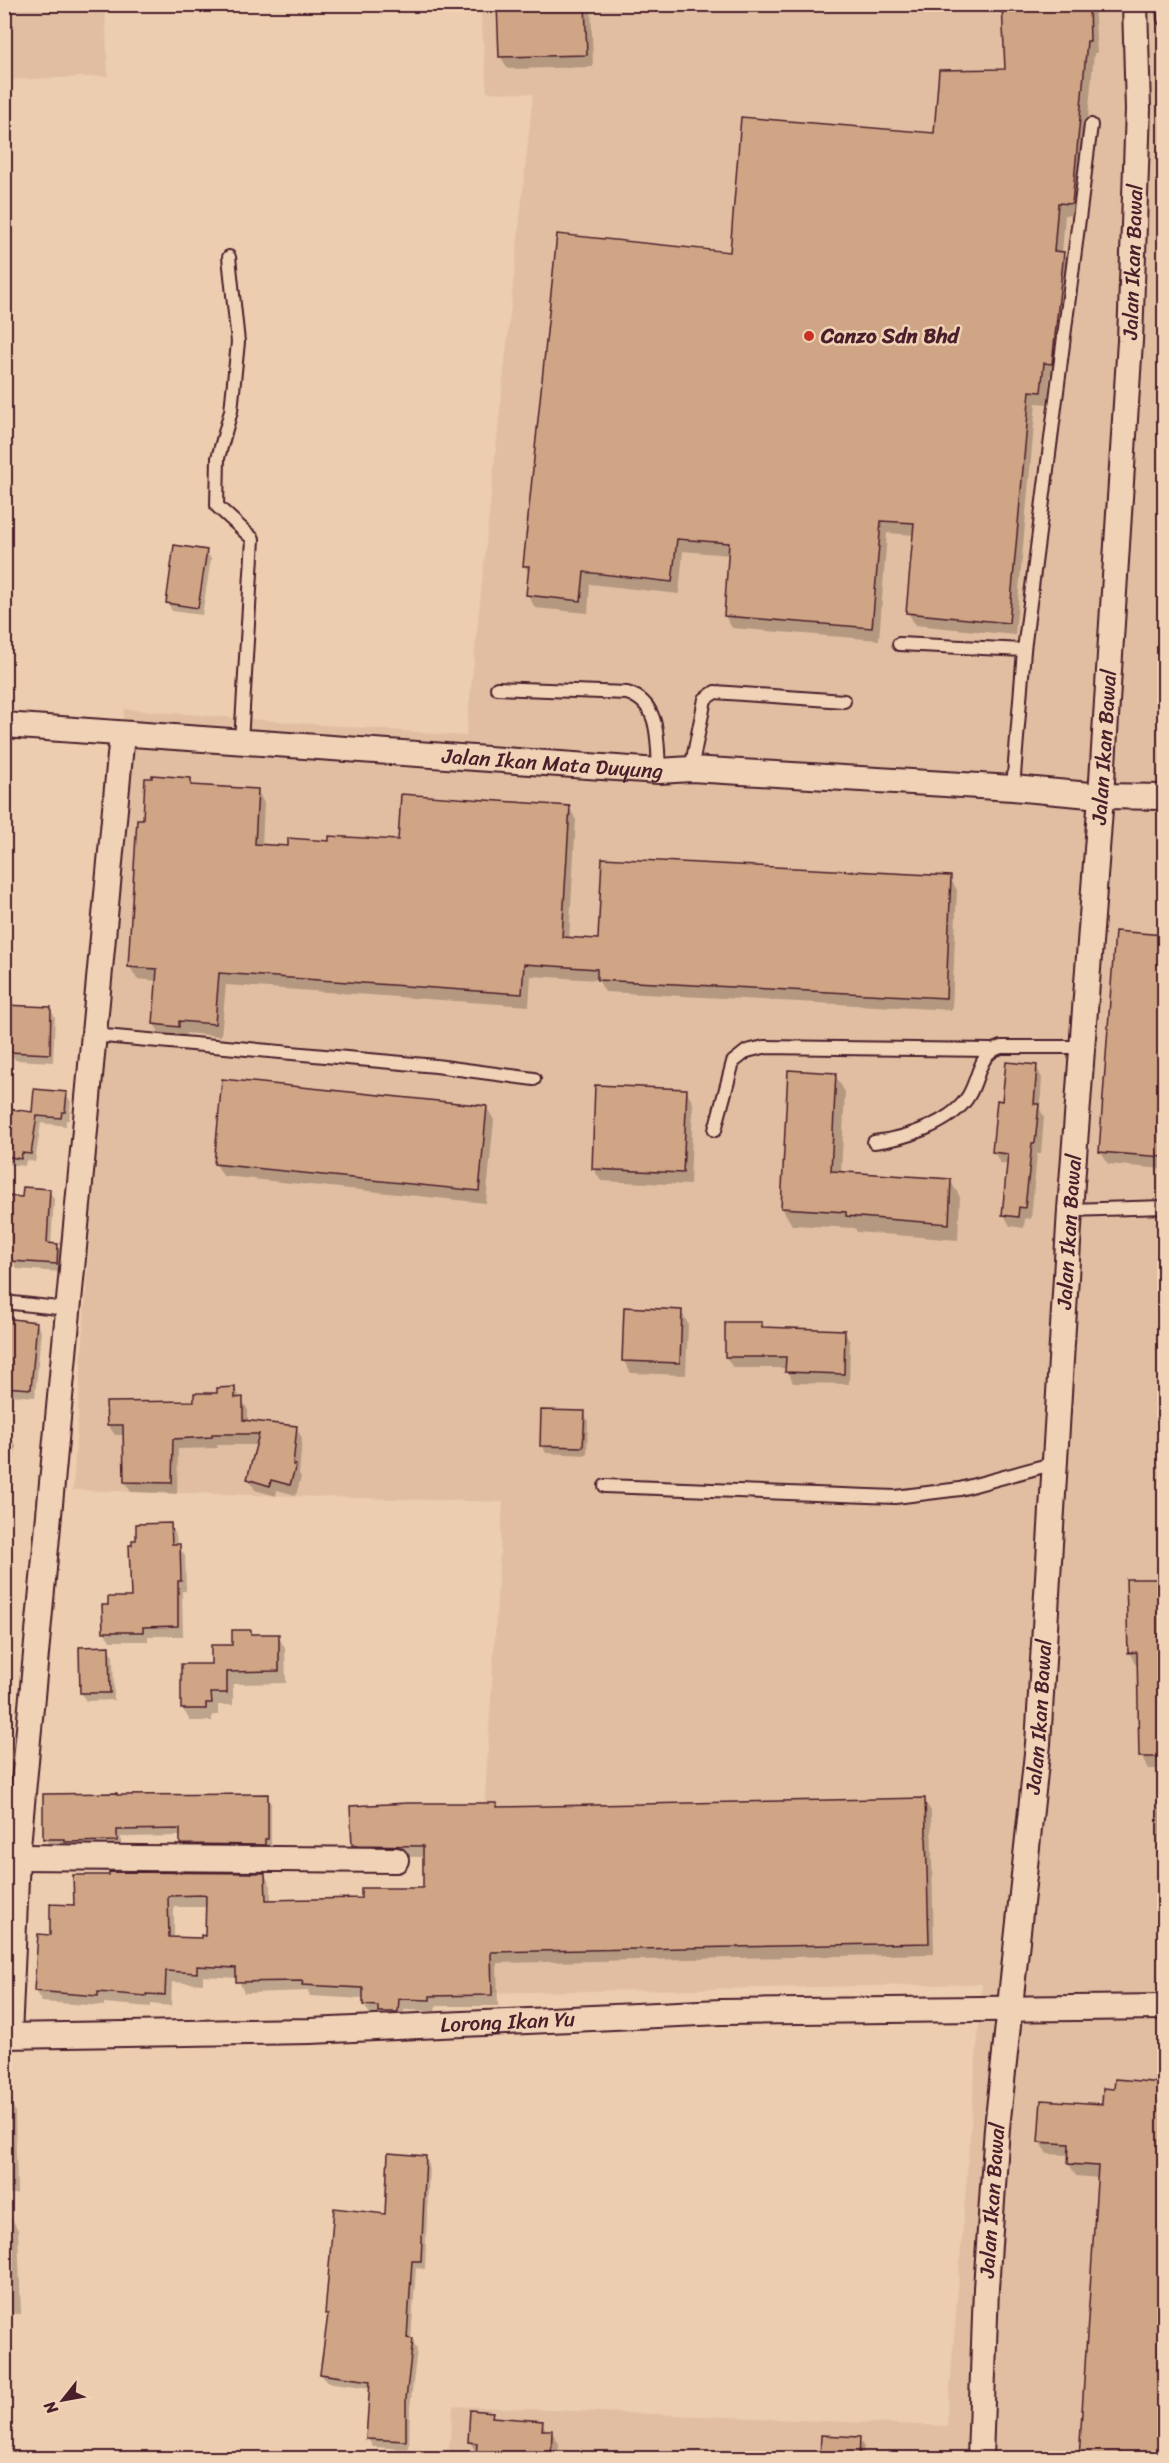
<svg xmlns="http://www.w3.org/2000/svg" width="1169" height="2463" font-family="Sriracha,sans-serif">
	<rect width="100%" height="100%" fill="#edcdaf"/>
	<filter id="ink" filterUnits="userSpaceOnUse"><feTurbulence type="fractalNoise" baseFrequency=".0167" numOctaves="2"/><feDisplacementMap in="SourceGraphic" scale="12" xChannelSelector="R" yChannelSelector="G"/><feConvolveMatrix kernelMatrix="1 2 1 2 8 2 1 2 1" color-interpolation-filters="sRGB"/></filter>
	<g filter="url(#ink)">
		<g fill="#e1bea1">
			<polygon points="4,5 105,5 108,76 5,80"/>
			<polygon points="480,5 1164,5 1164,2458 448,2458 453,2406 947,2426 982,1984 473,1993 503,1502 73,1490 124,709 466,736 533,94 487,92"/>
		</g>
		<g fill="#0003" fill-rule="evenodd">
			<polygon points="499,4 591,4 593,67 508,69 501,57"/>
			<polygon points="1003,4 1094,4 1097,53 1094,53 1079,216 1065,215 1062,253 1070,266 1059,376 1050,375 1048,404 1036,403 1015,635 915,625 908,612 915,535 887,533 879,640 732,628 725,616 730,555 683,551 679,594 590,584 588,613 535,608 528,595 530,575 524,565 731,254 935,135 1007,70"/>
			<polygon points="206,551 211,559 202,615 172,611 168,603"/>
			<polygon points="190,780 194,786 257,790 264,803 262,846 289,848 331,842 400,842 569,807 576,820 569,939 600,941 950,878 957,890 952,1010 605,992 598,980 531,976 529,1006 226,985 221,1036 186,1033 185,1039 162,1037 154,1024 158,981 137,979 130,967 144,821"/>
			<polygon points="1116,933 1164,936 1164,1169 1108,1164 1101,1152"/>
			<polygon points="50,1009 55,1017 53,1062 15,1060 11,1052 11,1044 5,1036"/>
			<polygon points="1036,1066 1042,1078 1040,1109 1044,1117 1041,1154 1037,1154 1031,1219 1025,1218 1024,1228 1010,1226 1004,1215 1008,1164 1000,1163 994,1152 1004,1102"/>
			<polygon points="835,1075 845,1092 841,1174 950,1180 960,1197 958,1240 857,1232 855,1228 792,1225 782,1208"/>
			<polygon points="686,1090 693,1103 690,1185 601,1181 593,1168"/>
			<polygon points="66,1094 71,1102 69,1120 66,1120 66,1126 41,1123 35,1162 26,1160 25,1166 5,1164 4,1110 33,1114"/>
			<polygon points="487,1108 494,1120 486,1203 223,1176 216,1164"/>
			<polygon points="49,1191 54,1199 51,1245 57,1245 62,1254 61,1272 17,1269 13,1262 5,1261 4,1197 23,1198"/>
			<polygon points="681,1311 688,1324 686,1375 631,1373 623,1360"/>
			<polygon points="4,1320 36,1323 41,1331 35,1397 11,1395 8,1438 11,1438 16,1446 14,1462 4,1462"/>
			<polygon points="761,1324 764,1329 844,1331 850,1342 849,1384 793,1383 787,1368 733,1368 726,1357"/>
			<polygon points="235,1389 248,1410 248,1422 296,1427 302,1438 299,1474 301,1477 296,1495 277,1490 276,1496 255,1490 249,1479 258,1445 217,1445 218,1448 178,1449 177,1494 131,1492 125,1482 124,1435 115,1435 108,1425 195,1403"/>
			<polygon points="1158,1389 1164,1389 1164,1971 1160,1963 1157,1769 1148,1769 1141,1756 1139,1665 1136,1665 1129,1652 1162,1580"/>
			<polygon points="584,1412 588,1421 587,1455 546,1453 542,1445"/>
			<polygon points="170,1525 176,1535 177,1545 185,1555 186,1591 182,1591 183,1636 148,1636 148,1641 110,1641 104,1631 132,1598"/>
			<polygon points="250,1631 253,1635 278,1636 285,1648 286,1683 233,1684 233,1705 218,1705 218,1715 212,1715 212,1721 190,1721 183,1709 212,1665"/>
			<polygon points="108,1648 113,1656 114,1700 86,1701 81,1693"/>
			<polygon points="267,1796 271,1804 271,1847 268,1847 268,1852 186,1852 182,1844 182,1836 121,1837 121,1849 50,1847 45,1838"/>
			<path d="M924 1800 931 1811 934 1954 497 1963 498 2006H436L435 2011 404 2010V2023L382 2017 371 2016 364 2005V1999L310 1996 308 1991 244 1993 238 1978 203 1976V1984L172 1982 171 2006 151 2004V2007L104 2003V2006L42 2002 35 1991 51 1937 75 1907 265 1875 271 1886V1902L363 1899 425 1890 424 1857 360 1856 353 1845 496 1804 498 1808ZM174 1907H207L206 1937 202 1940 174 1938Z"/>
			<polygon points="1116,2081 1164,2084 1164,2458 1081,2458 1099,2178 1076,2176 1069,2164 1070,2155 1047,2154 1039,2141 1104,2106 1115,2090"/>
			<polygon points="8,2098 15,2111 17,2194 4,2194 4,2099"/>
			<polygon points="425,2157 429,2165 425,2269 416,2268 411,2340 417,2349 410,2408 409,2449 373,2447 368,2439 371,2388 326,2382 321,2373 329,2318 327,2314"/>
			<polygon points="4,2217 11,2217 18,2230 21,2314 4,2314"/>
			<polygon points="492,2413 495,2419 542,2422 547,2432 552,2432 559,2444 558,2458 478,2458 478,2455 470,2442"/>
			<polygon points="822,2436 859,2439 864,2447 863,2458 821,2458"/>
		</g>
		<g fill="#d0a586" stroke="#4a1f2b" stroke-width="1.5" fill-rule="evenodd">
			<polygon points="497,4 585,4 587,55 499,57"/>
			<polygon points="1002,4 1089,4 1090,41 1087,41 1072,204 1058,203 1054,251 1064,252 1052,364 1044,363 1041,392 1030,391 1009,623 906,613 914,523 881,521 872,628 724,616 729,543 677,539 672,582 584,572 581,601 526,595 529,566 523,566 557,234 730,252 741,117 934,133 939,70 1005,69"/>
			<polygon points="174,545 207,550 198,608 166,603"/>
			<polygon points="152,775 191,778 191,785 258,789 255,844 288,846 288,838 329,841 329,836 398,840 401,794 570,806 562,937 598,939 602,858 951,876 946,998 597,980 597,969 524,964 522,994 219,973 215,1024 179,1021 179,1027 153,1024 157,969 128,967 137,819 143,819 145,778 152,778"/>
			<polygon points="1115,931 1164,935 1164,1157 1099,1152"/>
			<polygon points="4,1005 51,1007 50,1054 9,1052 10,1037 4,1036"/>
			<polygon points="1006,1062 1037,1065 1034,1104 1039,1104 1035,1143 1032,1143 1025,1208 1019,1207 1018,1217 1002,1215 1008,1154 992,1152 997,1100 1002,1101"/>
			<polygon points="788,1070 836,1073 831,1171 951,1179 949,1224 846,1216 846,1212 781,1208"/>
			<polygon points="222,1079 487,1106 479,1191 214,1164"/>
			<polygon points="595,1085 687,1089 683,1173 592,1169"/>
			<polygon points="34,1089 67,1092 65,1112 62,1112 61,1118 37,1116 31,1154 22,1153 21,1159 4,1156 4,1108 32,1112"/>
			<polygon points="23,1187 50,1189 47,1243 58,1244 57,1264 11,1261 11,1254 4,1254 4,1196 22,1197"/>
			<polygon points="624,1307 682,1310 680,1363 622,1361"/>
			<polygon points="4,1318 37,1322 31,1389 4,1387"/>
			<polygon points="725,1322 762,1322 762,1327 845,1330 844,1374 785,1372 786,1357 725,1357"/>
			<polygon points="235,1387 235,1398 243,1397 243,1420 297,1426 293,1465 296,1465 290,1485 271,1480 270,1486 247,1479 259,1434 212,1434 212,1437 173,1439 172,1483 124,1482 123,1425 107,1425 106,1402 194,1401 194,1393 217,1393 217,1388"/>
			<polygon points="541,1410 585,1411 583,1447 540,1446"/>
			<polygon points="171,1523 172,1544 180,1544 181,1581 178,1581 178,1626 143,1627 143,1632 103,1632 102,1605 108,1605 108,1597 131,1597 129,1545 132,1545 132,1540 136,1540 136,1524"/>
			<polygon points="1126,1579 1164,1579 1164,1757 1139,1757 1137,1652 1128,1653"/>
			<polygon points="232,1630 251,1630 251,1634 279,1634 279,1671 227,1672 227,1693 211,1693 212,1703 206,1703 206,1709 181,1709 181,1664 211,1664 211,1645 232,1645"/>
			<polygon points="109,1646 110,1693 80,1693 79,1647"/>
			<polygon points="117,1793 117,1795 268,1794 268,1839 265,1839 265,1845 180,1844 180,1829 117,1830 117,1841 65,1842 65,1839 43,1839 43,1794"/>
			<path d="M925 1798 929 1943 491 1952 492 1995 430 1996V2000L399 1999 398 2012H378V2006L363 2005V1988L302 1985 303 1981 236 1982V1968L197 1966V1973L166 1971 165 1995 146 1994V1996L98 1992V1996L34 1991 38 1934 50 1935V1904L74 1905 73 1875H109V1872L265 1873 266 1900 361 1898V1888H423V1846L352 1845 350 1806 408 1803H497V1807ZM203 1895 206 1896 205 1936 201 1935V1938L169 1937 168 1896Z"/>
			<polygon points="1115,2079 1164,2083 1164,2458 1079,2458 1098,2166 1068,2164 1069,2144 1038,2142 1041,2100 1102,2104 1103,2088 1114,2089"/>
			<polygon points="388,2153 426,2156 421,2261 412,2261 407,2338 413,2339 406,2399 406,2441 366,2439 370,2381 320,2374 328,2314 325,2314 334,2208 385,2214"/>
			<polygon points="470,2410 493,2412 492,2417 543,2421 542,2430 552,2430 551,2458 476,2458 477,2443 468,2442"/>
			<polygon points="821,2435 860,2437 859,2458 820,2458"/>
		</g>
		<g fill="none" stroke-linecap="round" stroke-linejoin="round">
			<defs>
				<g id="lane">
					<polyline points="1163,4 1164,19"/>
					<polyline points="229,257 238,342 231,411 218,458 217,506 253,539 241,742"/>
					<polyline points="899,644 1024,650"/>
					<path d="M497 688 627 693C661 703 657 742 659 771"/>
					<polyline points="691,769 705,699 715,692 844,701"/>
					<polyline points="1013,788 1024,650 1091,125"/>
					<polyline points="93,1035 436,1066 534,1079"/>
					<polyline points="715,1130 733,1062 747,1051 764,1047 990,1050"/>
					<path d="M874 1142C904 1139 953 1123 969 1095 980 1076 978 1054 1001 1047H1081"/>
					<polyline points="1070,1210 1164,1207"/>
					<polyline points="4,1302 67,1309"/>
					<polyline points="605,1486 895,1497 960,1489 1055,1463"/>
				</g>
				<g id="street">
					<path id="s1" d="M4 725 659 771 691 769 1013 788 1101 796 1164 797"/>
					<polyline points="17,1857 396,1860"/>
					<polyline points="9,2035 17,1857 122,734"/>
					<path id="s2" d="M4 2036 310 2031 721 2012 1164 2007"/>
					<path id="s3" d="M980 2458 986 2288 997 2128 1038 1744 1070 1210 1101 796 1130 341 1138 109 1135 4"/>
				</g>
			</defs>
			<use href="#lane" stroke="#4a1f2b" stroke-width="16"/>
			<use href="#street" stroke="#4a1f2b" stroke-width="28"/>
			<use href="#lane" stroke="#f0d3b6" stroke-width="12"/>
			<use href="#street" stroke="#f0d3b6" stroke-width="24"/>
		</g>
	</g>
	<circle fill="#c8321e" stroke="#f0d3b6" stroke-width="2" cx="809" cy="336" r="6"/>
	<g text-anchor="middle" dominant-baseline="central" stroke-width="5" stroke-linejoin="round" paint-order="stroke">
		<g font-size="21" fill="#4a1f2b" stroke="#f0d3b6">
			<text stroke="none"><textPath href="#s3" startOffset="2202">Jalan Ikan Bawal</textPath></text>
			<text stroke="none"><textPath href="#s3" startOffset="1716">Jalan Ikan Bawal</textPath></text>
			<text stroke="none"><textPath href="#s1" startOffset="550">Jalan Ikan Mata Duyung</textPath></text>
			<text stroke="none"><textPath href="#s3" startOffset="1230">Jalan Ikan Bawal</textPath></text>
			<text stroke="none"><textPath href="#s3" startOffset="744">Jalan Ikan Bawal</textPath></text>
			<text stroke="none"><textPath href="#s2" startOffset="504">Lorong Ikan Yu</textPath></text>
			<text stroke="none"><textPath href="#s3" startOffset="258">Jalan Ikan Bawal</textPath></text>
		</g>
		<g font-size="21" font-weight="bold" fill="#4a1f2b" stroke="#f0d3b6" text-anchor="start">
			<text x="821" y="336">Canzo Sdn Bhd</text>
		</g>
	</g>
	<rect width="1169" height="2463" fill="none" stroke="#f0d3b6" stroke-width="24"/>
	<rect x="12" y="12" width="1145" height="2439" fill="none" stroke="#4a1f2b" stroke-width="2" filter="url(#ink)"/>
	<g transform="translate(63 2400) rotate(239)" stroke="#f0d3b6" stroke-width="4.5" paint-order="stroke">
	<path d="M0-4.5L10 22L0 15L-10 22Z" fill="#4a1f2b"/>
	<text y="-9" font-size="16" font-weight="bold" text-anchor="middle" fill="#4a1f2b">N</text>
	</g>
</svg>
